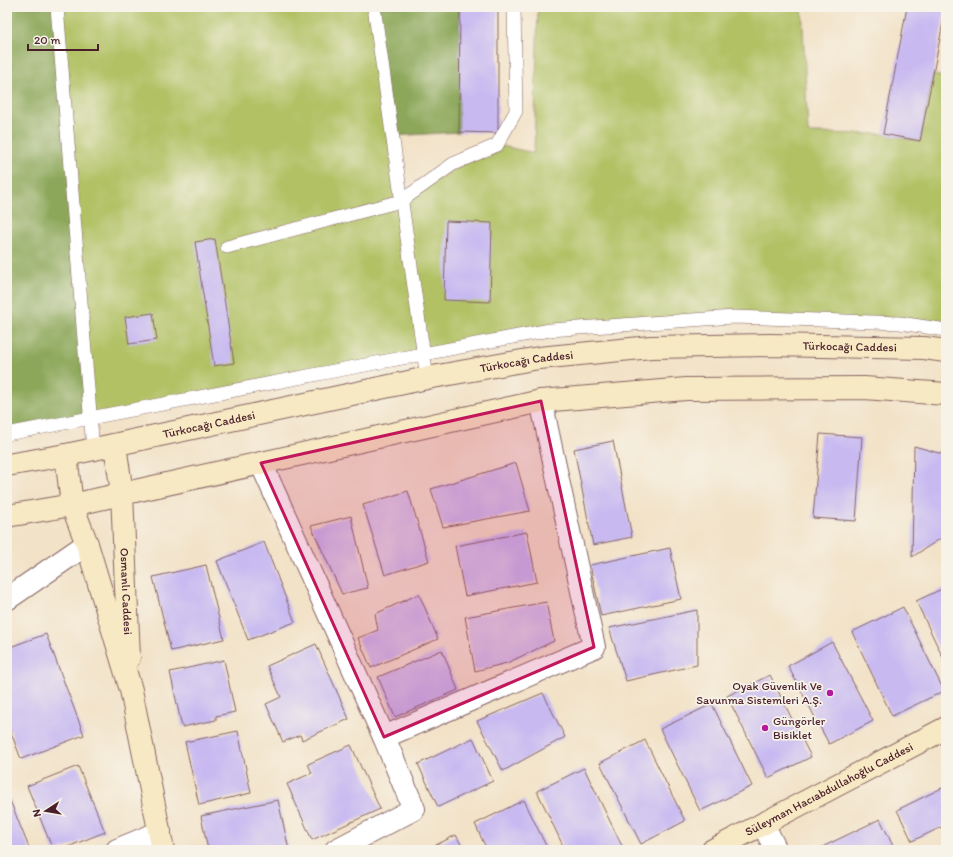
<svg xmlns="http://www.w3.org/2000/svg" width="953" height="857" font-family="Itim,sans-serif">
	<rect width="100%" height="100%" fill="#f7f3e8"/>
	<filter id="ink" filterUnits="userSpaceOnUse"><feTurbulence type="fractalNoise" baseFrequency=".025" numOctaves="2"/><feDisplacementMap in="SourceGraphic" scale="8" xChannelSelector="R" yChannelSelector="G"/><feConvolveMatrix kernelMatrix="1 2 1 2 8 2 1 2 1" color-interpolation-filters="sRGB"/></filter>
	<filter id="wash" filterUnits="userSpaceOnUse"><feTurbulence type="fractalNoise" baseFrequency=".012" numOctaves="4" result="noise"/><feDisplacementMap in="SourceGraphic" scale="16" xChannelSelector="R" yChannelSelector="G"/><feGaussianBlur stdDeviation="0.9" result="paint"/><feColorMatrix in="noise" values="0 0 0 0 0 0 0 0 0 0 0 0 0 0 0 0 0 1.4 0 .05"/><feComposite in="paint" operator="in"/></filter>
	<g filter="url(#wash)">
		<rect width="100%" height="100%" fill="#f2e2c7"/>
		<polygon fill="#b1c164" stroke="#7e7048" points="57,7 374,7 401,200 497,145 534,153 538,7 802,7 808,133 883,134 920,141 933,75 946,77 946,330 734,317 550,330 91,418"/>
		<g fill="#8ca75a" stroke="#6b6342">
			<polygon points="7,7 57,7 91,418 7,431"/>
			<polygon points="374,7 460,7 459,132 392,136"/>
		</g>
		<g id="blocks">
			<g fill="#c8baf1">
				<polygon points="460,7 498,7 498,133 459,132"/>
				<polygon points="907,7 946,7 920,141 883,134"/>
				<polygon points="446,221 492,223 490,302 444,300"/>
				<polygon points="215,239 234,363 214,366 195,242"/>
				<polygon points="153,313 157,340 129,344 125,317"/>
				<polygon points="820,434 862,437 856,521 813,518"/>
				<polygon points="613,441 632,537 593,545 574,449"/>
				<polygon points="914,446 946,455 946,535 912,557"/>
				<polygon points="516,463 530,511 443,527 431,489"/>
				<polygon points="408,491 429,561 385,575 363,505"/>
				<polygon points="351,516 368,588 342,594 311,526"/>
				<polygon points="527,532 537,582 465,596 455,546"/>
				<polygon points="264,542 295,622 248,640 217,561"/>
				<polygon points="670,548 681,599 601,616 590,565"/>
				<polygon points="206,565 224,639 171,651 153,577"/>
				<polygon points="946,587 946,664 916,601"/>
				<polygon points="419,594 438,639 371,668 358,638 378,630 375,614"/>
				<polygon points="546,602 554,641 507,663 475,671 465,617"/>
				<polygon points="903,607 944,691 892,716 852,632"/>
				<polygon points="697,610 697,665 626,681 609,628"/>
				<polygon points="46,634 84,735 21,759 7,722 7,648"/>
				<polygon points="832,642 873,721 829,744 788,666"/>
				<polygon points="316,644 349,719 302,740 300,735 283,742 266,704 281,697 267,666"/>
				<polygon points="442,650 458,690 395,717 378,677"/>
				<polygon points="224,660 235,712 216,716 216,720 182,727 170,672"/>
				<polygon points="770,675 811,757 768,778 727,696"/>
				<polygon points="543,693 565,737 503,771 477,721"/>
				<polygon points="712,704 752,786 700,811 660,729"/>
				<polygon points="238,731 251,793 199,805 185,742"/>
				<polygon points="473,738 493,781 438,807 418,764"/>
				<polygon points="645,740 685,821 641,844 600,763"/>
				<polygon points="351,745 380,809 312,840 287,784 312,773 308,764"/>
				<polygon points="78,766 105,832 60,850 53,850 27,786"/>
				<polygon points="584,768 624,850 565,850 537,791"/>
				<polygon points="946,786 946,825 912,841 897,810"/>
				<polygon points="7,793 30,850 7,850"/>
				<polygon points="278,800 289,850 208,850 201,816"/>
				<polygon points="524,800 548,850 487,850 475,824"/>
				<polygon points="880,819 895,850 816,850"/>
				<polygon points="456,835 464,850 426,850"/>
				<polygon points="946,844 946,850 934,850"/>
			</g>
		</g>
	</g>
	<g filter="url(#ink)">
		<use href="#blocks" fill-opacity="0" stroke="#856362" stroke-width="1"/>
		<g fill="none" stroke-linecap="round" stroke-linejoin="round">
			<defs>
				<g id="lane">
					<polyline points="57,7 93,450"/>
					<polyline points="374,7 427,378"/>
					<polyline points="227,247 401,201 453,164 497,145 516,111 514,7"/>
					<polyline points="7,434 339,370 550,330 734,317 900,323 946,330"/>
				</g>
				<g id="street">
					<polyline points="261,463 384,737 414,809 336,850"/>
					<polyline points="7,599 87,544"/>
					<polyline points="384,737 594,647 541,401"/>
					<polyline points="763,824 776,850"/>
					<polyline points="117,850 160,832"/>
				</g>
				<g id="secondary">
					<path id="s1" d="M115 445 122 493 129 658"/>
					<polyline points="66,455 72,505 87,544 131,690 163,850"/>
					<path id="s2" d="M7 465 66 455 427 378 539 358 651 347 769 345 924 348 946 351"/>
					<polyline points="7,516 72,505 541,401 686,389 864,388 946,394"/>
					<path id="s3" d="M713 850 946 728"/>
				</g>
			</defs>
			<use href="#lane" stroke="#856362" stroke-width="14"/>
			<use href="#street" stroke="#856362" stroke-width="24"/>
			<use href="#secondary" stroke="#856362" stroke-width="24"/>
			<use href="#lane" stroke="#fff" stroke-width="13"/>
			<use href="#street" stroke="#fff" stroke-width="22"/>
			<use href="#secondary" stroke="#f7e9c3" stroke-width="22"/>
		</g>
	</g>
	<path fill="#c2185b" fill-opacity="0.2" stroke="#c2185b" stroke-width="3" stroke-linejoin="round" d="M541 401 594 647 384 737 261 463Z"/>
	<g fill="#b5179e" stroke="#f7f3e8" stroke-width="1.5">
		<circle cx="830" cy="693" r="4"/>
		<circle cx="765" cy="728" r="4"/>
	</g>
	<g text-anchor="middle" dominant-baseline="central" stroke-width="3.5" stroke-linejoin="round" paint-order="stroke">
		<g font-size="12" fill="#4a1f2b" stroke="#f7f3e8">
			<text stroke="none"><textPath href="#s2" startOffset="854">Türkocağı Caddesi</textPath></text>
			<text stroke="none"><textPath href="#s2" startOffset="530">Türkocağı Caddesi</textPath></text>
			<text stroke="none"><textPath href="#s2" startOffset="206">Türkocağı Caddesi</textPath></text>
			<text stroke="none"><textPath href="#s1" startOffset="147">Osmanlı Caddesi</textPath></text>
			<text stroke="none"><textPath href="#s3" startOffset="131">Süleyman Hacıabdullahoğlu Caddesi</textPath></text>
		</g>
		<g font-size="12" fill="#4a1f2b" stroke="#f7f3e8" text-anchor="end">
			<text x="822" y="686">Oyak Güvenlik Ve<tspan x="822" dy="14">Savunma Sistemleri A.Ş.</tspan></text>
			<text x="773" y="721" text-anchor="start">Güngörler<tspan x="773" dy="14">Bisiklet</tspan></text>
		</g>
	</g>
	<rect width="953" height="857" fill="none" stroke="#f7f3e8" stroke-width="24"/>
	<g transform="translate(46 811) rotate(258)" stroke="#f7f3e8" stroke-width="3" paint-order="stroke">
	<path d="M0-3L7 15L0 10L-7 15Z" fill="#4a1f2b"/>
	<text y="-6" font-size="11" font-weight="bold" text-anchor="middle" fill="#4a1f2b">N</text>
	</g>
	<path d="M28 44v6h70v-6" fill="none" stroke="#4a1f2b" stroke-width="2"/>
	<text x="34" y="44" font-size="12" fill="#4a1f2b" stroke="#f7f3e8" stroke-width="3" paint-order="stroke">20 m</text>
</svg>
